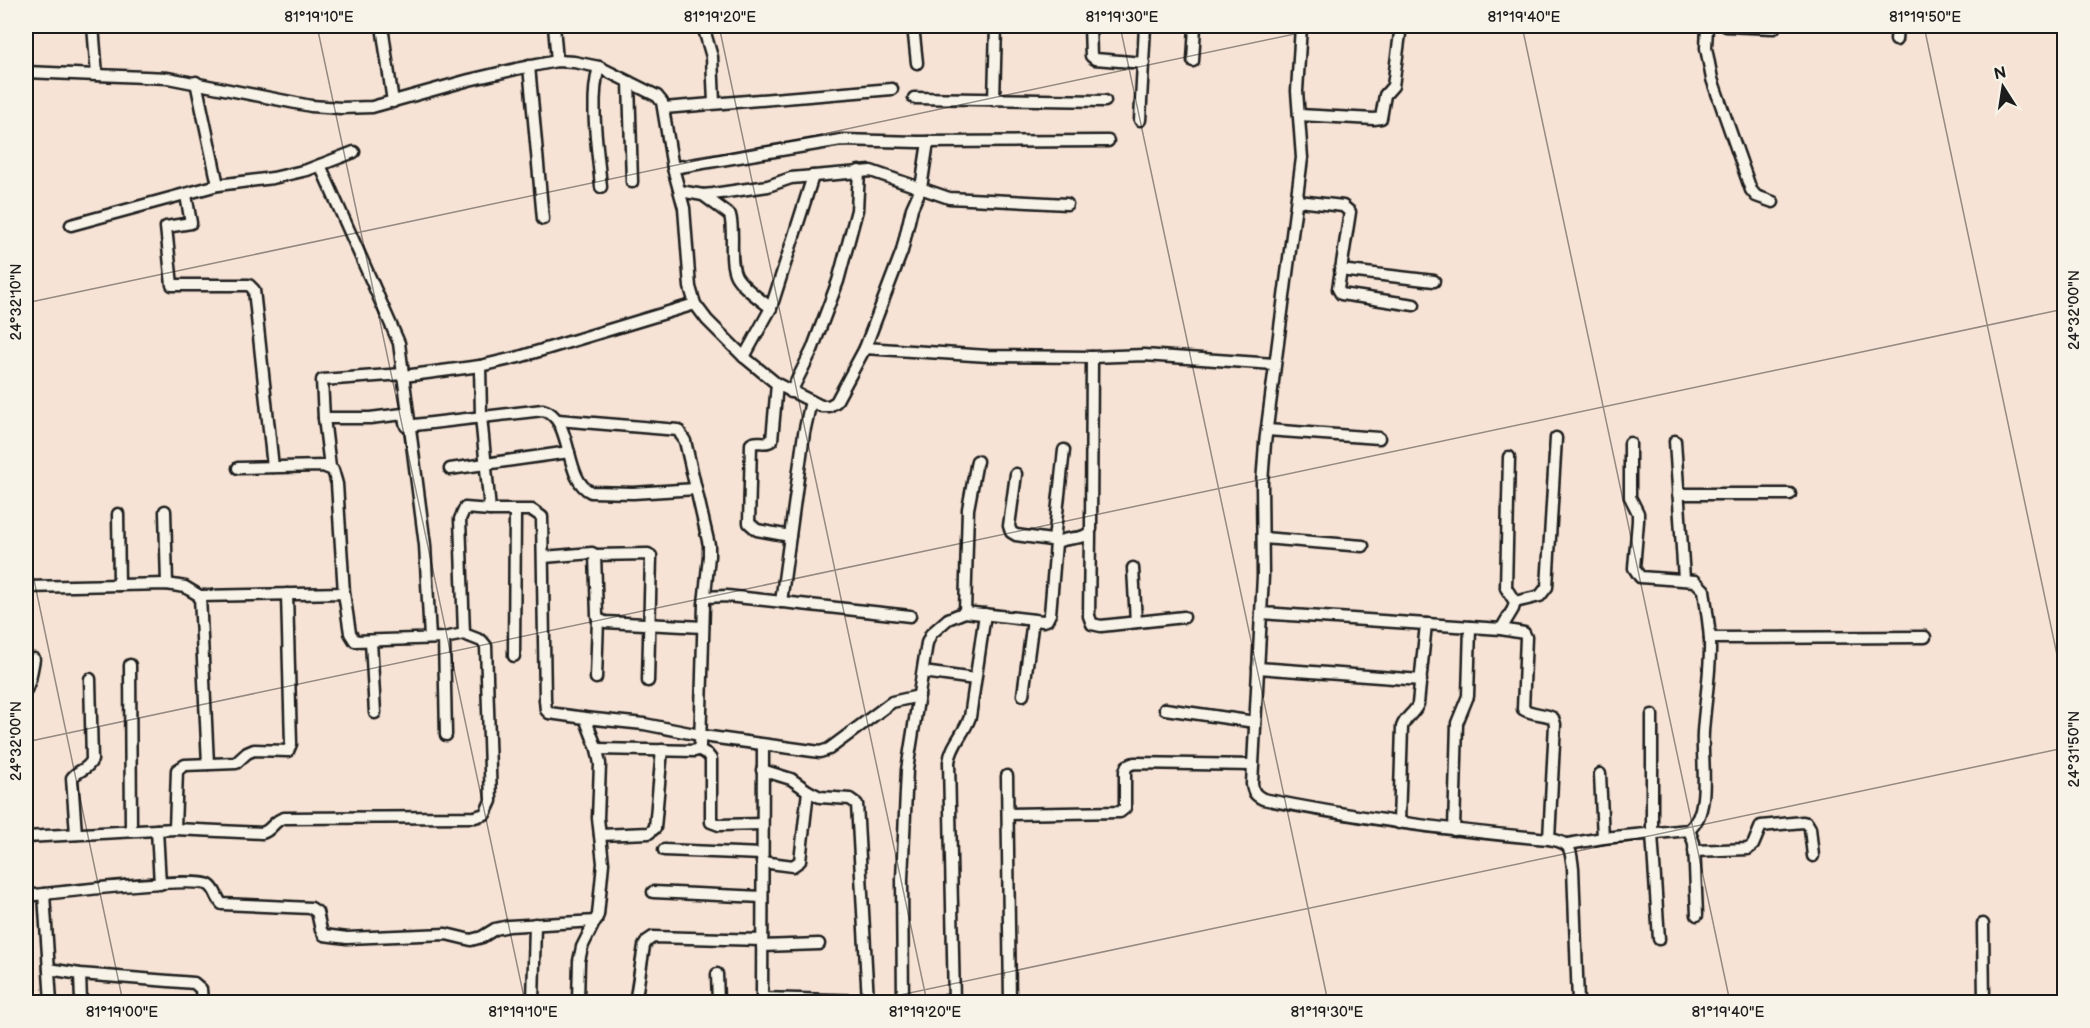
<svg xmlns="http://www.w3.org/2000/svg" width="2090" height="1028" font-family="'Balsamiq Sans',sans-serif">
	<rect width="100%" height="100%" fill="#f6e3d5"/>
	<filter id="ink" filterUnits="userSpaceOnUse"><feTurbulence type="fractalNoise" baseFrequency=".0167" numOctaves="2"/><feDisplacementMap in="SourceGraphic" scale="12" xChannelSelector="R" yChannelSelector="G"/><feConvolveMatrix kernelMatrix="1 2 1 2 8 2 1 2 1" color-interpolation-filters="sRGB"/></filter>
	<g filter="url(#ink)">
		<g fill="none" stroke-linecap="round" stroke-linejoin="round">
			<defs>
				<g id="minor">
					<polyline points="93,26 97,75"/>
					<polyline points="382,26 393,102"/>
					<polyline points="554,26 557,61"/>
					<polyline points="703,26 712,57 714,103"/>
					<polyline points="913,26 917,63"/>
					<polyline points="1090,26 1091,56 1095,59 1144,63"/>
					<path d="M1301 26 1297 91 1302 158 1265 443 1262 483 1263 576 1252 784C1253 792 1255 795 1263 799 1357 818 1453 831 1549 839 1571 843 1570 847 1573 868L1578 1002"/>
					<polyline points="1707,26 1706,48 1712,79 1751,190 1756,196 1773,202"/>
					<polyline points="1726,26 1774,28"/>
					<polyline points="1896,40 1897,26"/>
					<polyline points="1193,61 1195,26"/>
					<polyline points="529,66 543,219"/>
					<path d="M599 67C589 101 598 151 601 187"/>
					<polyline points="26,72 168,78 311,106 341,108 372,107 469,80 516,69 557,61 574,62 599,67 657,96 662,102 673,168 684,208 690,287 695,304 707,320 744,357 777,384 821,406 829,406 836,402 865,348 988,356 1092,357 1144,355 1274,364"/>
					<polyline points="196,82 218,185"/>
					<polyline points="629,82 632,182"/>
					<polyline points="914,98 1105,101"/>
					<polyline points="994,100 996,26"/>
					<polyline points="664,108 892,89"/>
					<polyline points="1299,115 1374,119 1381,118 1385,95 1393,86 1401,26"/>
					<polyline points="1140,120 1145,26"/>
					<polyline points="320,165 399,343 425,545 430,638"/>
					<polyline points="673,168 841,140 918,142 1108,141"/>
					<polyline points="680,191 703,195 713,194 768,186 791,178 871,171 949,198 1067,204"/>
					<polyline points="186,195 191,223 166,227 172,285 249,285 254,290 273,467"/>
					<path d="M703 195 730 215C735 233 728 260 736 276 743 288 760 299 771 308"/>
					<polyline points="1298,201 1343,206 1350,212 1338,289 1341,294 1414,305"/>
					<polyline points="71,225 218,185 273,178 307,170 354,152"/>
					<polyline points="1340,270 1434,281"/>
					<polyline points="865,348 902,251 912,208 921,188 928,142"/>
					<polyline points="744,357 771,308 813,176"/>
					<polyline points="404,376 480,366"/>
					<path d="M777 384 772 440C766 446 757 439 751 444L749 523 757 530 790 536"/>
					<polyline points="791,392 812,350 838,281 857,210 859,171"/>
					<polyline points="324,418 322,380 403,374"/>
					<polyline points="558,420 678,430 685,441 709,545 709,556 704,604 700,746 695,751 597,749"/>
					<polyline points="1267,430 1379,438"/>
					<polyline points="1675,441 1684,579"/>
					<path d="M330 467 324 418H370L403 414 406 426 543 410C574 418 563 480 591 492L633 493 696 489"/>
					<polyline points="238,468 323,466 333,470 337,484 344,593"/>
					<polyline points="450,469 569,452"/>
					<polyline points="1016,474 1009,526 1011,532 1016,535 1058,541"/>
					<polyline points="1678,494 1790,494"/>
					<polyline points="490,510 532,510 542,517 545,700 546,710 549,713 585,718 644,724 710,737 820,752 829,749 892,702 919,696"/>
					<polyline points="165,511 167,584"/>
					<polyline points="118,514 119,585"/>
					<polyline points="1090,534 1089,616 1092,624 1101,626 1184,617"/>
					<polyline points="1263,538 1363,546"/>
					<polyline points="1054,540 1064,450"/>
					<polyline points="595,555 648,554 651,556 648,681"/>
					<polyline points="544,557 592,553 595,555 597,615 598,619 605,622 703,627"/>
					<polyline points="1133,568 1136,622"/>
					<path d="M26 587 167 584 185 587 200 596 344 593 350 633 355 641 444 638 464 634 482 641 486 646 491 801 485 814 475 817 284 818C272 821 273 830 262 833L175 829"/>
					<polyline points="200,596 208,764"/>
					<polyline points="705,597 727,596 910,616"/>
					<polyline points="781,602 804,433 811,401"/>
					<polyline points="1515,602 1540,596 1547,587 1556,438"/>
					<polyline points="965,612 968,509 977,461"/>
					<path d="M1261 613 1501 629 1524 633 1526 637 1523 709C1532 715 1544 713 1553 718L1555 724 1549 839"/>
					<polyline points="1501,629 1513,609 1515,602 1506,588 1509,457"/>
					<polyline points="464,634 460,519 465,508 490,510 481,416 480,366 519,357 695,304"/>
					<polyline points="444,638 446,735"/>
					<polyline points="1710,638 1925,637"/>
					<polyline points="371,641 375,713"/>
					<polyline points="514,656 515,511"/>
					<polyline points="130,665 131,831"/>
					<polyline points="1258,668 1421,680"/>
					<polyline points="923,672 975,679"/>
					<polyline points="596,678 598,619"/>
					<polyline points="26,690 30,680 34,659"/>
					<polyline points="1023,695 1033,620"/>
					<polyline points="1165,709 1255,722"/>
					<polyline points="1652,715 1652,834 1659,939"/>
					<polyline points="698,749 707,754 711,759 711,822 719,825 762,824"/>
					<polyline points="762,770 791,779 808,791 820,797 850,799 857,804 868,1001"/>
					<polyline points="1600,774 1603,838"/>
					<polyline points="1007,776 1010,1002"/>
					<polyline points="1008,814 1120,812 1125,808 1125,771 1127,766 1134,763 1253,765"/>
					<path d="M1399 823 1402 727C1405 717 1415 713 1418 704L1426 624"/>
					<polyline points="157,830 160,884"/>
					<polyline points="1454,830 1457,723 1468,696 1470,627"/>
					<polyline points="1689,830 1694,843 1697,915"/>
					<path d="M76 834 72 778C78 769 87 771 92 760L90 679"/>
					<polyline points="600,835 649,833 655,828 662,750"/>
					<polyline points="26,837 175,829 177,770 185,765 236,763 247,753 254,750 288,751 291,744 287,594"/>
					<path d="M1568 844 1603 838 1689 830C1712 811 1701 760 1703 732 1705 701 1711 671 1710 640 1709 623 1706 606 1704 590L1695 581 1640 577 1634 568 1638 521V513L1630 497V443"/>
					<polyline points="664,850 762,854"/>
					<polyline points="1694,851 1748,849 1753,845 1761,826 1803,822 1807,823 1810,828 1813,856"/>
					<polyline points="762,862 793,866 800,861 808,791"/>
					<polyline points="653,892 762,897"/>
					<polyline points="44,894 51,1002"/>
					<path d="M26 896C53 893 193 876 209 885 216 889 216 898 222 904L311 908 317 912 321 930 324 935 347 938 446 934 471 940 482 937 495 929 509 926 596 921"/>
					<polyline points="1983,924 1984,1002"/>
					<polyline points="762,946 819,944"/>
					<polyline points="49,969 80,974 194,983 201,989 202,1002"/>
					<polyline points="80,974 81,1002"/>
					<polyline points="717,974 718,1002"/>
					<polyline points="636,997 644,946 647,941 653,937 762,940"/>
					<polyline points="762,998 903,1002 954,1001"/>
					<polyline points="533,1002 535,924"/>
					<polyline points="578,1002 579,961 582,947 598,915 603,863 598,818 600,764 597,749 585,718"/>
					<polyline points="762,1002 763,745"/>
					<path d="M903 1002 902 879 907 770 927 643 931 634 948 619 965 612 1043 621 1047 620 1050 614 1056 543C1067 535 1086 542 1091 529L1092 357"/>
					<path d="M954 1002 949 762C951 745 964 734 970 717L985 614"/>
				</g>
			</defs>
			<use href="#minor" stroke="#1c1c1c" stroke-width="15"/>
			<use href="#minor" stroke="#f7f3e8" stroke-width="10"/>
		</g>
	</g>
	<path fill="none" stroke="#1c1c1c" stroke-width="1.5" stroke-opacity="0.45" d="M317 26 525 1002M719 26 927 1002M1120 26 1328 1002M1522 26 1730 1002M1924 26 2064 688M26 303 1332 26M26 542 123 1002M26 742 2064 309M867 1002 2064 748"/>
	<rect width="2090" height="1028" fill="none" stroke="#f7f3e8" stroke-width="66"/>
	<g transform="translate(2003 87) rotate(348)" stroke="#f7f3e8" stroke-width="4.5" paint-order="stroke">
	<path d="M0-4.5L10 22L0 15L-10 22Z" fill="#1c1c1c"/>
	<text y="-9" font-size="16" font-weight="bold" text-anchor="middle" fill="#1c1c1c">N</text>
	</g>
	<rect x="33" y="33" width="2024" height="962" fill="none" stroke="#1c1c1c" stroke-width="2"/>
	<g font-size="15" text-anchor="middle" fill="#1c1c1c">
		<text x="319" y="22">81°19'10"E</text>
		<text x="720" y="22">81°19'20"E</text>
		<text x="1122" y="22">81°19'30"E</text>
		<text x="1524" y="22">81°19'40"E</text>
		<text x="1925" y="22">81°19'50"E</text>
		<text transform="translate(16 302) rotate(-90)" y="5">24°32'10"N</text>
		<text transform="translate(2074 310) rotate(-90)" y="5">24°32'00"N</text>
		<text transform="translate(16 741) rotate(-90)" y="5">24°32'00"N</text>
		<text transform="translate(2074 749) rotate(-90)" y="5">24°31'50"N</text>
		<text x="122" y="1017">81°19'00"E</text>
		<text x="523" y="1017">81°19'10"E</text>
		<text x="925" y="1017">81°19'20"E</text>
		<text x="1327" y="1017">81°19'30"E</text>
		<text x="1728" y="1017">81°19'40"E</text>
	</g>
</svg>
